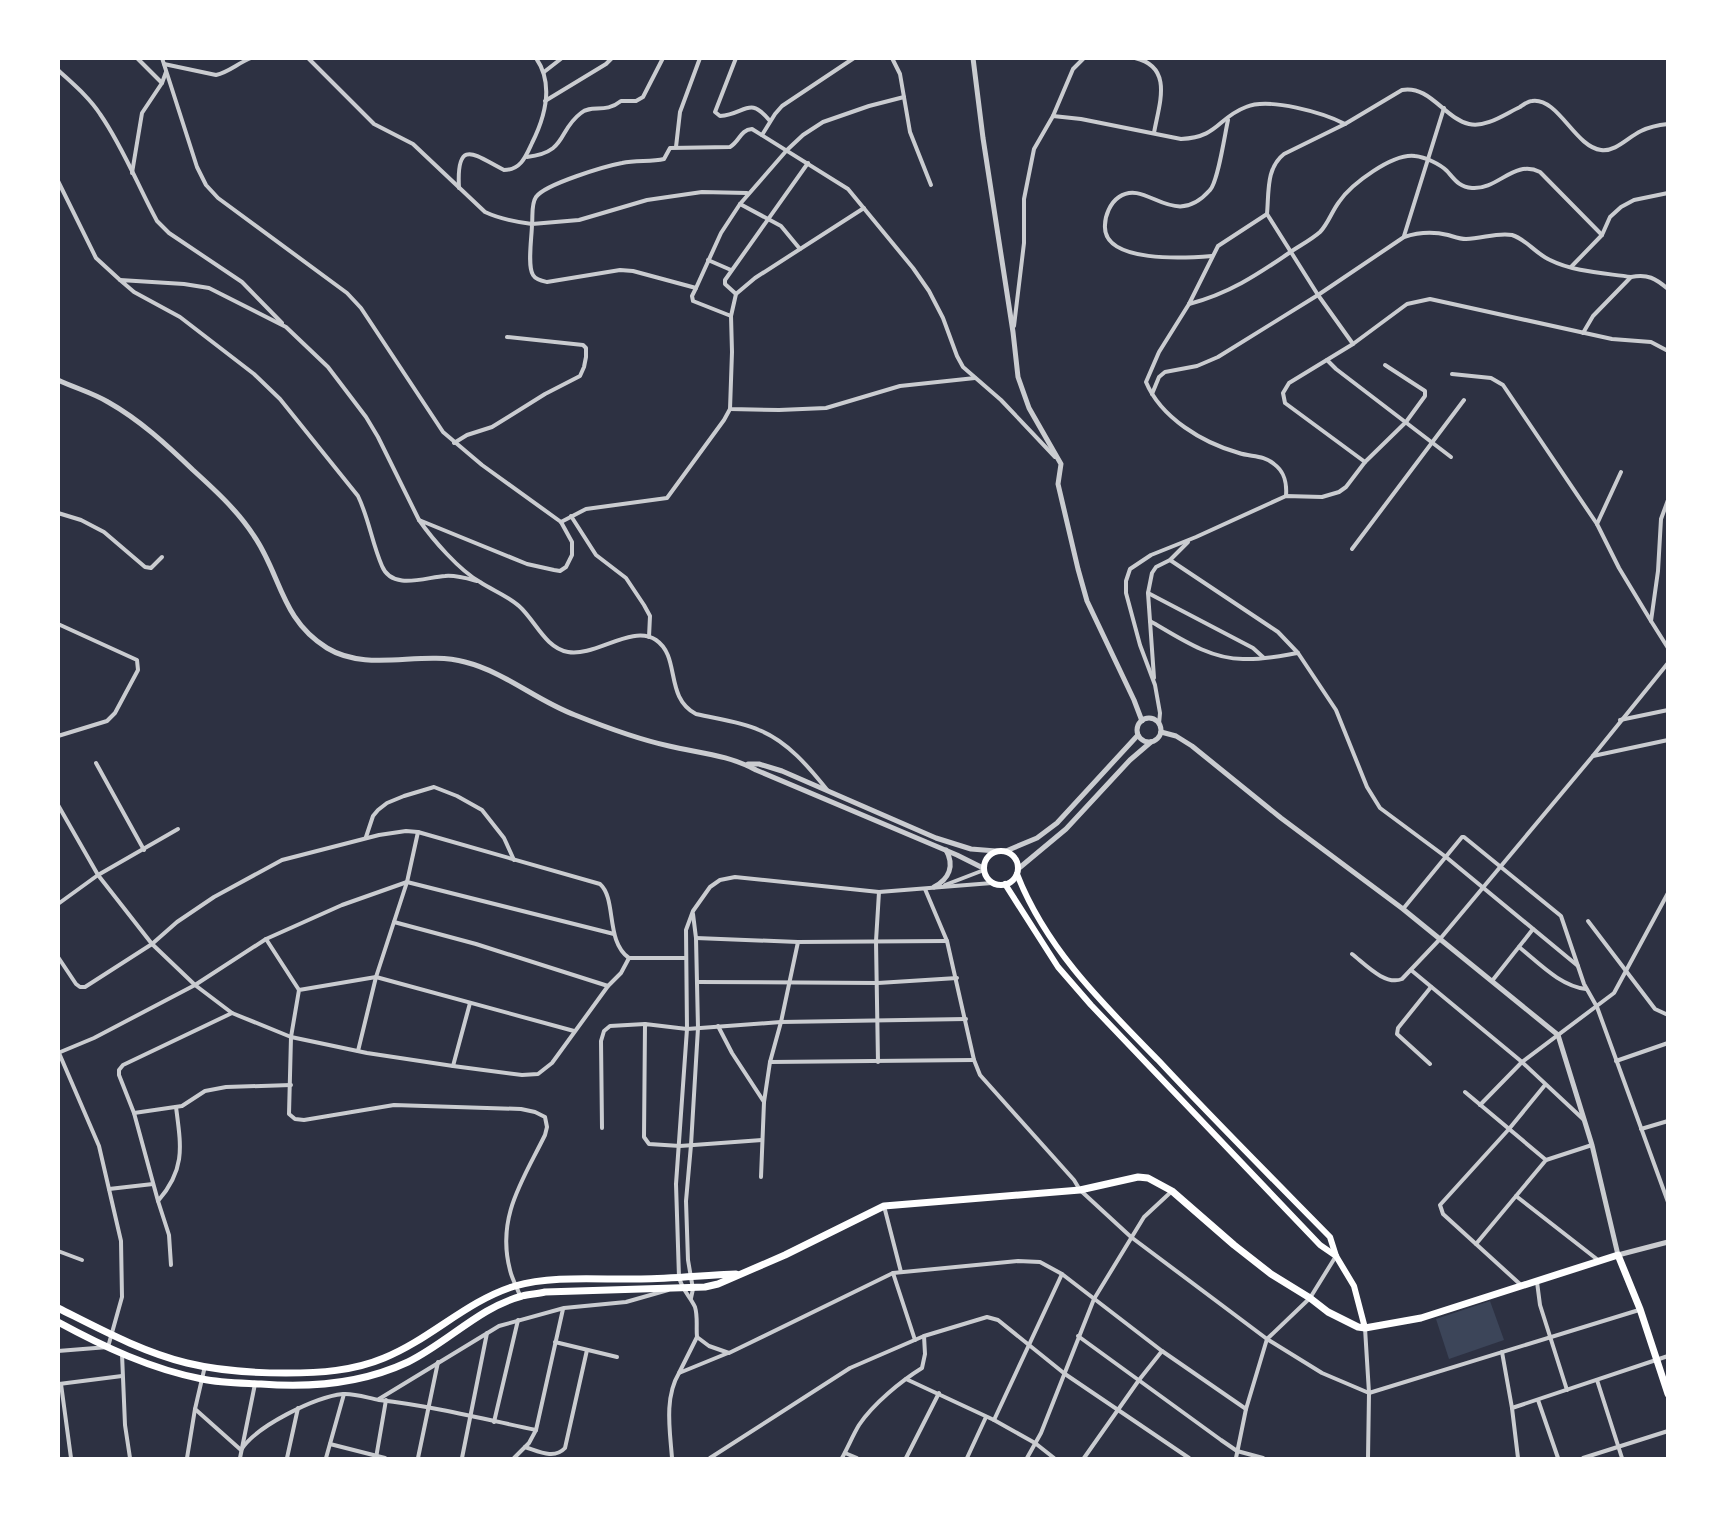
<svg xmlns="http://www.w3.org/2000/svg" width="1726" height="1517" font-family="Cabin,sans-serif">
	<rect width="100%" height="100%" fill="#2d3142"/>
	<polygon fill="#3c4559" points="1490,1301 1504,1340 1449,1359 1436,1319"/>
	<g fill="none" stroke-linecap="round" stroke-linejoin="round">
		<g stroke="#caccd0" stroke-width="4">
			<polyline points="137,58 162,83"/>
			<path d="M162 58 197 167 206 185 218 198 347 293 361 308 443 432 482 465 561 522 572 542V555L566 567 560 571 554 570 527 564 419 520C433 540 459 570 480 582 492 590 508 596 519 606 535 620 545 648 568 652 595 657 632 624 656 640 681 657 664 697 696 714 717 719 739 721 759 730 787 741 809 767 828 791"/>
			<path d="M308 58 374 124 413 144 485 212C500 219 516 222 532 224 533 216 531 204 536 197 545 184 606 166 622 163 636 160 651 162 664 159L670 148 730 147C740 141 740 130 752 129L848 189 913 268 929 291 943 318 957 356 963 367 1001 400 1055 457"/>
			<path d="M736 58 715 112 720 116C746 114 749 95 770 121"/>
			<polyline points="892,58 900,74 910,132 931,185"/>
			<path d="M1135 58C1174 67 1159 104 1154 133"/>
			<path d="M164 64 216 75C229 72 238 63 251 58"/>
			<path d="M58 70C73 84 89 97 100 114 123 147 138 186 157 221L169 233 242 282 282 323"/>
			<polyline points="544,72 562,58"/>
			<polyline points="545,101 606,64 612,58"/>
			<polyline points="1053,116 1073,69 1084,58"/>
			<polyline points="762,135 775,114 782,106 854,58"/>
			<polyline points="676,147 680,112 700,58"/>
			<path d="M527 157C568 152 557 131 581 113 592 104 605 114 621 101H636L643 97 663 58"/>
			<polyline points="132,173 142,113 162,83 166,72"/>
			<polyline points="58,181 96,258 120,280"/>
			<path d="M459 188C456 136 476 156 504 170 521 170 526 156 532 143 545 117 554 84 536 58"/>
			<polyline points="740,204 781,226 800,249"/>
			<polyline points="864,208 755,278 736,294 731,316 693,301 692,296 696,288 721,233 740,204 787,150 803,135 823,122 869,106 904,97"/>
			<polyline points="1267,214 1318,295 1353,344"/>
			<polyline points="1404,236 1444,108"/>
			<path d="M1212 256C1188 258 1102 264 1105 225 1105 216 1110 203 1119 197 1147 178 1173 232 1210 190 1218 182 1225 133 1228 120"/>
			<polyline points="708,260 731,270"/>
			<polyline points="1571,267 1602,235 1610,217 1621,207 1634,200 1668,193"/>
			<path d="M696 288 633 271 620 270 547 282C542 281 536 280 533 275 527 266 532 236 532 224L579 220 647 200 702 192 747 193"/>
			<polyline points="736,294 725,284 725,280 808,163"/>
			<path d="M1189 304C1228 294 1257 275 1289 253 1299 246 1311 240 1320 232 1328 224 1332 211 1339 202 1351 184 1393 153 1415 156 1425 157 1440 164 1447 171 1455 180 1459 187 1472 188 1498 190 1514 159 1540 172L1602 235"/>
			<polyline points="731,316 732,352 730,409 779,410 826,408 900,386 975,378"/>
			<path d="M1014 326 1024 243V199L1034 149 1053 116 1081 119 1181 139C1219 137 1217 118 1246 107 1269 97 1324 113 1345 124"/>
			<polyline points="1583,333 1593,316 1631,277"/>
			<polyline points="1327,360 1336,369 1451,457"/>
			<polyline points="1452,374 1491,378 1503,385 1597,524 1619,568 1651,621"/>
			<path d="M1152 394 1159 377 1165 372 1197 366 1218 357 1318 295 1404 237C1419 232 1432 231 1448 235 1455 237 1460 239 1466 239 1482 239 1497 232 1512 235 1526 239 1536 254 1550 260 1574 272 1604 273 1631 277 1648 274 1655 278 1668 289"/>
			<polyline points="454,443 467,435 492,427 545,394 580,376 584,367 586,357 586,348 583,345 507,337"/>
			<polyline points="1365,462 1406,422 1425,396 1425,391 1385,365"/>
			<path d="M1286 496C1287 483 1285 472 1274 464 1264 455 1251 457 1239 453 1203 443 1161 418 1146 382L1159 352 1189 304 1218 246 1267 214C1269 192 1266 168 1284 154L1345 124 1402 90C1430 85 1444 118 1469 124 1486 128 1505 114 1520 107 1523 105 1528 101 1532 101 1558 97 1575 147 1601 150 1616 152 1628 137 1641 131 1649 127 1658 125 1668 124"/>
			<polyline points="1668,500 1661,519 1658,571 1651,621 1668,648"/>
			<polyline points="58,513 81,520 104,532 145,567 151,568 162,557"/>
			<polyline points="571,516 596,555 626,578 644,605 650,616 649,637"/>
			<path d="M419 520 378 437 366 417 328 367 286 327 209 288 184 284 120 280 134 292 180 317 254 374 280 399 358 496C369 519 372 543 382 566 392 591 426 577 445 576 456 575 466 578 477 581"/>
			<polyline points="561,522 586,509 667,498 724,420 730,409"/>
			<polyline points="1597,524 1621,472"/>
			<polyline points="1352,549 1464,400"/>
			<polyline points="1170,560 1278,632 1298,653 1336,710 1367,787 1380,808 1446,857 1578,966"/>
			<polyline points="1148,593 1253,648 1264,658"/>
			<polyline points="1150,621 1148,593 1152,573 1156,567 1170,560 1188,542"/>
			<polyline points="58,624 137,660 138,670 115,713 107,721 58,736"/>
			<path d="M1154 678 1150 621C1178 637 1209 659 1243 659 1262 660 1280 656 1298 653"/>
			<polyline points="1620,720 1668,710"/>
			<polyline points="1159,724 1160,713 1155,685 1140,645 1126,593 1126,581 1130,569 1151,555 1196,537 1286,496 1322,497 1339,492 1346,487 1365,462 1285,403 1283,393 1289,383 1353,344 1407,304 1430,299 1612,339 1651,342 1668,351"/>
			<polyline points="1593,756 1668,740"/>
			<polyline points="96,763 144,850"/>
			<polyline points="58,805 98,875 152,944 195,985 232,1013 291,1037 367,1053 453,1066 522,1075 538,1074 552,1063 608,986 621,973 629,958 686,958"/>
			<polyline points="366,837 373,816 378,810 387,803 404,796 434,787 457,796 482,810 504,838 514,860"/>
			<path d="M992 883 879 892 735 877 720 880 710 887 693 911 686 930 687 1029 676 1184 679 1277C682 1290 690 1296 695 1307 698 1317 696 1327 697 1337L709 1346 729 1353 893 1273 1018 1261 1040 1262 1062 1274 1162 1351 1246 1409"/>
			<polyline points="945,885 984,870"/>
			<polyline points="925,889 947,941 974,1060 980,1075 1074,1180 1080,1190 1131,1237 1267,1339 1322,1373 1369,1393 1639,1310"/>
			<polyline points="58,904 98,875 178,829"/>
			<polyline points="1403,909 1462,837 1464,837 1561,916 1584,984 1597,1007 1668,1202"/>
			<polyline points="1588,921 1655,1009 1668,1015"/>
			<polyline points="394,922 476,944 608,986"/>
			<polyline points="696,938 798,942 947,941"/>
			<polyline points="266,939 299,990"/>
			<path d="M1519 947C1539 963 1560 986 1586 989"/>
			<path d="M1352 954C1365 964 1385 986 1402 979L1440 939 1592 757 1668 663"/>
			<path d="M58 957 76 984 80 987H85L152 944 177 922 214 897 282 860 379 835 406 831 418 832 600 884C617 899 605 941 629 958"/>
			<polyline points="1411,970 1522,1062 1583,1119"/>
			<polyline points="1492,981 1533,929"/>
			<polyline points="697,982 878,983 957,978"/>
			<polyline points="718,1026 732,1053 764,1102"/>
			<polyline points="358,1051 376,977 407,882 418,832"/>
			<polyline points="58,1053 94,1038 195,985 266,939 342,905 407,882 614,934"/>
			<polyline points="1616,1061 1668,1043"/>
			<polyline points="770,1062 974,1060"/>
			<polyline points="878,1062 876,941 879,892"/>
			<polyline points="1430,1064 1397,1034 1398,1028 1431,987"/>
			<polyline points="453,1066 470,1003"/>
			<polyline points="1465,1092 1546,1160 1476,1244"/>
			<polyline points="1480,1105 1522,1062 1614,993 1668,893"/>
			<path d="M176 1107C181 1146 186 1169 158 1201L134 1113 119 1075V1070L123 1065 232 1013"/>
			<polyline points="134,1113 182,1106 205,1091 226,1087 291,1085"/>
			<polyline points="602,1128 601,1041 604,1031 610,1026 645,1024"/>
			<polyline points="1641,1129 1668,1121"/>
			<polyline points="762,1140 680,1146 649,1144 644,1137 645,1024 687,1029 781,1022 966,1019"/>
			<polyline points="1546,1160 1592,1145"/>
			<polyline points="761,1177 764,1102 770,1062 781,1022 798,942"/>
			<polyline points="109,1189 153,1184"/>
			<polyline points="1516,1196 1598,1260"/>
			<polyline points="158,1201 169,1235 171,1265"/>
			<polyline points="884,1206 901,1272"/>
			<polyline points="58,1251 82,1260"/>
			<polyline points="893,1273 915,1340"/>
			<polyline points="1537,1282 1540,1305 1567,1390"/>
			<polyline points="1521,1285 1443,1214 1440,1205 1509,1129 1545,1085"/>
			<path d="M520 1296C517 1287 512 1279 510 1270 496 1217 523 1180 545 1135L547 1127 545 1117 535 1112 521 1109 394 1105 304 1120 295 1119 289 1114 291 1037 299 990 376 977 574 1031"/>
			<polyline points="691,1298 693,1289 688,1260 686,1201 691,1145 698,1028 696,938 693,914"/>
			<polyline points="1365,1328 1369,1393 1368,1458"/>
			<polyline points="1078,1336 1221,1440 1237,1451 1263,1458"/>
			<polyline points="697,1337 679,1373 728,1353"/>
			<polyline points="555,1342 617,1357"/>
			<polyline points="58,1351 108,1347 122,1297 121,1241 99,1146 59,1053"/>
			<polyline points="1502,1352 1512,1408 1518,1458"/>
			<polyline points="122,1354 125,1425 130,1458"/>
			<polyline points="906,1379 994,1420 1035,1443 1054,1458"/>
			<polyline points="1597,1380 1622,1458"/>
			<polyline points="59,1384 122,1376"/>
			<polyline points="61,1384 71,1458"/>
			<polyline points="379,1399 499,1326 564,1308 626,1302 668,1290"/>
			<polyline points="1538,1400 1558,1458"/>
			<polyline points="1512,1408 1668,1356"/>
			<path d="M195 1409 241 1450C256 1426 315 1397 343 1394 354 1393 368 1398 379 1400 432 1406 484 1419 536 1430"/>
			<polyline points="994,1420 1062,1274"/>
			<polyline points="494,1422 518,1320"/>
			<polyline points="330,1444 385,1458"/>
			<path d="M525 1447C538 1451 554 1460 565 1448L587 1350"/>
			<polyline points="845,1453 857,1458"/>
			<polyline points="187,1458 195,1409 205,1366"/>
			<polyline points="240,1458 255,1384"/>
			<polyline points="287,1458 298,1408"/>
			<polyline points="326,1458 344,1394"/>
			<polyline points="376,1458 386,1400"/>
			<polyline points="418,1458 438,1362"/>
			<polyline points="462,1458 487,1333"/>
			<polyline points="514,1458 529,1443 536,1430 563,1309"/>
			<path d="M672 1458C670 1431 664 1398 679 1373"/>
			<polyline points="710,1458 850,1368 924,1336"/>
			<path d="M842 1458C848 1447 853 1435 859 1425 873 1404 901 1381 922 1368L925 1354 924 1336 987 1317 998 1320 1065 1374 1189 1458"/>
			<polyline points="906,1458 939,1393"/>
			<polyline points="967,1458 986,1417"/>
			<polyline points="1027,1458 1041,1433 1094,1299 1144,1217 1172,1191"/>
			<polyline points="1084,1458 1139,1380 1162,1351"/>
			<polyline points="1236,1458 1246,1409 1267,1339 1310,1298 1336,1256"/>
			<polyline points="1583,1458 1668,1431"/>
		</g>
		<g stroke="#caccd0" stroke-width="5">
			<polyline points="973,58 983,138 1013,332 1018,377 1029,408 1061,464 1058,484 1078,569 1087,601 1134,700 1142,721"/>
			<path d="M58 380C75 388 93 393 108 402 140 420 167 445 193 470 215 490 238 511 254 536 281 575 281 620 327 648 368 673 421 650 465 662 505 672 537 701 575 715 605 727 637 739 669 746 699 753 729 755 756 770L957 855 983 868"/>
			<circle cx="1149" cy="730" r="12"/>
			<polyline points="1161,732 1176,736 1192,746 1281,818 1403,909 1558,1035 1592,1145 1618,1255 1668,1242"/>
			<polyline points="748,764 759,764 782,771 936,838 971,849 996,851"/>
			<polyline points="1006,851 1037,838 1057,823 1138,735"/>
			<polyline points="1018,869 1066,829 1130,760 1151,742"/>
			<path d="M934 887C949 879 955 866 946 850"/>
		</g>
		<g stroke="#fff" stroke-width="6">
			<circle cx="1001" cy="868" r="17"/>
			<path d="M1017 874C1046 949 1104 1005 1159 1061 1215 1121 1273 1179 1330 1237L1336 1256 1354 1286 1365 1328"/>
			<polyline points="1005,884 1058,967 1091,1005 1320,1245 1336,1256"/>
		</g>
		<g stroke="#fff" stroke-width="7">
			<path d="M58 1308C100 1329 142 1352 187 1363 220 1371 253 1373 286 1373 320 1373 353 1371 384 1358 431 1339 466 1301 515 1286 552 1275 602 1280 641 1279 673 1279 705 1275 736 1274"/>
			<path d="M58 1322C104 1347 151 1369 202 1379 221 1383 241 1383 261 1384 311 1388 361 1384 408 1362 447 1343 480 1307 522 1296 529 1294 537 1294 545 1292L705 1287 718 1284 785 1255 884 1206 1080 1190 1138 1177 1148 1178 1172 1191 1234 1245 1271 1274 1310 1298 1328 1312 1358 1327 1365 1328 1421 1318 1618 1255 1640 1309 1668 1394"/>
		</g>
	</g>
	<rect width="1726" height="1517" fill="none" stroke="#ffffff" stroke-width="120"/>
</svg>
